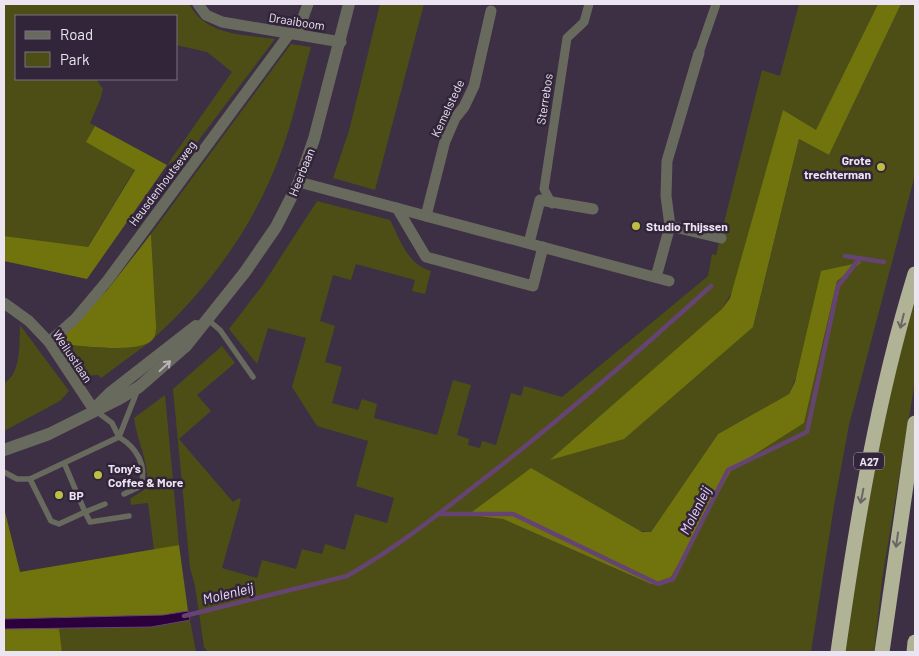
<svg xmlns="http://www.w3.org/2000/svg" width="919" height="656" font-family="Barlow,sans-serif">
	<rect width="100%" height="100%" fill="#3d2f44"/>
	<g fill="#4c4e15" fill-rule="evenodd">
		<path d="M4 4H189C207 36 241 34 275 39L189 153 167 165 232 72 207 52 176 45V16H16V79L97 80 103 89 100 100 90 123 95 126 87 142 135 169 87 248 4 236Z"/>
		<polygon points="380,4 424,4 375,190 333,178 349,131"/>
		<path d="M799 4H878L816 131 783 111 733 290 722 309 753 327 799 139 829 155 901 4H915V175L849 425 834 506 811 652H208L204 647 195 586 190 568 173 389 222 346 235 363 197 395 211 411 179 439 233 502 239 498 241 500 222 568 257 578 262 560 296 569 302 549 322 554 325 544 345 550 355 514 387 523 394 498 356 486 368 441 317 426 292 387 306 338 268 328 257 364 229 329 262 286 317 201 390 220C401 241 407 264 431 271L425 294 412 291 415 280 356 264 351 280 333 275 320 321 335 326 325 362 342 367 332 403 358 410 362 399 377 404 374 418 437 435 453 380 471 385 457 435 469 439 468 445 480 448 482 441 496 445 511 393 521 396 524 386 562 397 708 276 712 254 716 255 762 70 780 76ZM860 263 837 281 804 423 732 469 705 514 651 584 503 519 468 515 651 532 718 434 789 394 843 266Z"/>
		<path d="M291 44 311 47C301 82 294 117 282 150 256 223 211 286 154 338L156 324 151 234Z"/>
		<polygon points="915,282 915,381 882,580 874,652 840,652 861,517"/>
		<path d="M20 325 69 391 60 401 4 431V383C22 373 19 343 20 325Z"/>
		<polygon points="150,342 101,378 98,375 84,376 63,344 101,348"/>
		<path d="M165 395 179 545 154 550 148 503 131 505 130 499 147 488C150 463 137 442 134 418Z"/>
		<polygon points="190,620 196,652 62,652 59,628 151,627"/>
	</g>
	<g fill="#71730c">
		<polygon points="878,4 901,4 829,155 799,139 753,327 624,439 550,460 722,309 730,298 783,110 816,130"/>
		<polygon points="95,126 167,165 87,279 4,261 4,236 88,247 135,170 86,142"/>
		<path d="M151 234 156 324C156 329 156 336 153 339 143 354 80 346 63 344L61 339 108 289Z"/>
		<polygon points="862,262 837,281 804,423 732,469 671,577 651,584 503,519 468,515 531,468 642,532 651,532 718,434 789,394 795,382 821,271"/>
		<polygon points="4,508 20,572 179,545 188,611 163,615 4,619"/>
		<polygon points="59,628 62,652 4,652 4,629"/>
	</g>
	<polygon fill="#2b003d" stroke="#654473" points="188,611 190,620 151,627 4,629 4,619 163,615"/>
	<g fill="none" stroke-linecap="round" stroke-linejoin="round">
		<g stroke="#654473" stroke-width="4.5">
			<polyline points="845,256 884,262"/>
			<polyline points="438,514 513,514 658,584 673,579 728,470 807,432 838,286 860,258"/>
			<path d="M184 616 347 576C393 550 435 517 477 484 558 422 635 355 711 286"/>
		</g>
		<g stroke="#696a5e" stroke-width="5.5">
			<polyline points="207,319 220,330 253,377"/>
			<polyline points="4,472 17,479 30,479 119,437 112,423 96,411"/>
			<polyline points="30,479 51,521 59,524 85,512 65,465"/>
			<path d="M124 494 141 486C147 465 137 448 119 437L138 389"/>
			<polyline points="105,504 85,512 90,522 129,516"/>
		</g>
		<g stroke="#696a5e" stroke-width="9">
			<polyline points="699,53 716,4"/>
			<polyline points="552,204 544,189 567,38 584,22 589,4"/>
		</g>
		<g stroke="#696a5e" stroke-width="11">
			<polyline points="198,4 206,15 222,22 341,42"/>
			<polyline points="297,34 308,4"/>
			<polyline points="299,182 669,281"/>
			<polyline points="397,208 426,257 533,286 543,247"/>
			<polyline points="426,216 445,141 455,118 464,107 474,86 491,11"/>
			<polyline points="670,226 721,238"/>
			<polyline points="529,243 540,200 593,209"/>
			<polyline points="656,277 670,226 666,196 667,161 699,53"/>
			<polyline points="4,303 29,321 49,342 94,410"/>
			<polyline points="49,342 76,318 107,281 290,33"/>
		</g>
		<g stroke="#696a5e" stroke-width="12">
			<polyline points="97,406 110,393 196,326"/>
			<polyline points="4,450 49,434 117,400 139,387 186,346 245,272 276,227 299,182 314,139 349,4"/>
		</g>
		<g stroke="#b0b395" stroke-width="15">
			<path d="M838 652C856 525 877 397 915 274"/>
			<polyline points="882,652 915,423"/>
			<polyline points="914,652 915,642"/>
		</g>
	</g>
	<defs><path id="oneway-shaft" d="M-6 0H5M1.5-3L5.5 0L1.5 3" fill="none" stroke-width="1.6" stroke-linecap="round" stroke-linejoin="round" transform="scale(1.25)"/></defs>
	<g stroke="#6b6563">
		<use href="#oneway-shaft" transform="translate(902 321) rotate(104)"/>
		<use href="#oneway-shaft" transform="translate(862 496) rotate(101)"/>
		<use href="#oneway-shaft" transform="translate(897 540) rotate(98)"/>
	</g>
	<use stroke="#b8b3b7" href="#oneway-shaft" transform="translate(165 366) rotate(-43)"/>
	<g fill="#bcbf44" stroke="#32253a" stroke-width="2">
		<circle cx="881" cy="167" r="5"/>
		<circle cx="636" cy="226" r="5"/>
		<circle cx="98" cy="475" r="5"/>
		<circle cx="59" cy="495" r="5"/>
	</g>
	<g text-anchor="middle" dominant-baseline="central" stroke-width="5" stroke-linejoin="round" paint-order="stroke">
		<rect fill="#32253a" stroke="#b5abbb" stroke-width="1" x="854" y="452.5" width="30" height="17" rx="4"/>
		<g font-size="11" font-weight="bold" fill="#ede4f2">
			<text x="869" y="461">A27</text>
		</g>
		<g font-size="12" fill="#ede4f2" stroke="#32253a">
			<text transform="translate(297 21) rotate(9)">Draaiboom</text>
			<text transform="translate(544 99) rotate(-81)">Sterrebos</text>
			<text transform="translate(447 108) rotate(-65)">Kemelstede</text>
			<text transform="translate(301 172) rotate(-68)">Heerbaan</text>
			<text transform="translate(162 183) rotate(-53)">Heusdenhoutseweg</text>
			<text transform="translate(73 356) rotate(56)">Weilustlaan</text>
		</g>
		<g font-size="12" font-weight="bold" fill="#ede4f2" stroke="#32253a" text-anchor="start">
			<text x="871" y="160" text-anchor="end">Grote<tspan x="871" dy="14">trechterman</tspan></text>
			<text x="646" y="226">Studio Thijssen</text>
			<text x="108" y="468">Tony's<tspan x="108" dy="14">Coffee &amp; More</tspan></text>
			<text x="69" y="495">BP</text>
		</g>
		<g font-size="14" font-style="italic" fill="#f0d8ff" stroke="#32253a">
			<text transform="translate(695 510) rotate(-63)">Molenleij</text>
			<text transform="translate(228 593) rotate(-14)">Molenleij</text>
		</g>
	</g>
	<rect width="919" height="656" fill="none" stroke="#ede4f2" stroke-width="10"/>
	<rect x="15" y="15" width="162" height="65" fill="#32253a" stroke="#7d7184"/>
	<rect x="25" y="31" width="25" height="8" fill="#696a5e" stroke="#7d7184"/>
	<text x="60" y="40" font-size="15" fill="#ede4f2">Road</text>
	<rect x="25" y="52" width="25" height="15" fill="#4c4e15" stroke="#7d7184"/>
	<text x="60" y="65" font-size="15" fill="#ede4f2">Park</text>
</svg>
